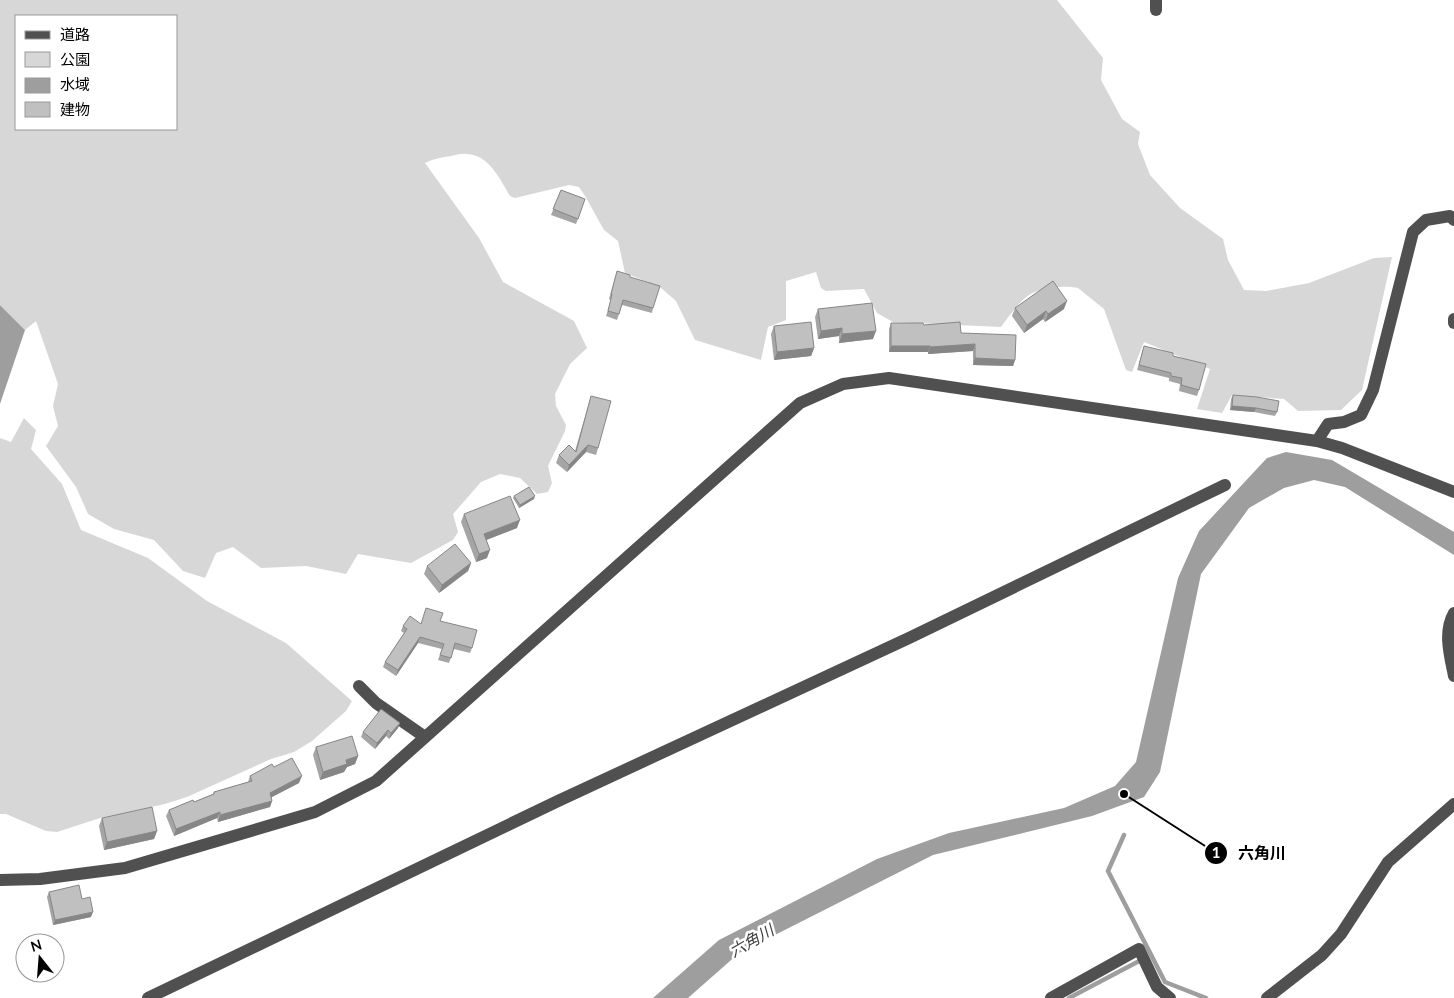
<svg xmlns="http://www.w3.org/2000/svg" width="1454" height="998" font-family="Lato,'Noto Sans JP',sans-serif">
	<rect width="100%" height="100%" fill="#fff"/>
	<g fill="#d7d7d7" fill-rule="evenodd">
		<path d="M0 0H1057L1103 58 1101 80 1122 119 1140 132 1138 144 1150 175 1180 208 1223 239 1228 260 1244 290 1266 291 1309 283 1374 258 1392 257 1362 390 1341 410 1298 411 1284 399 1232 395 1222 413 1197 409 1210 369 1144 342 1132 372 1126 370 1104 309 1078 288C1062 285 1036 287 1024 299 1015 307 1008 318 1001 327L893 322 877 313 864 289 826 291 821 288 816 272 786 281V320L768 327 761 360 695 340 676 301 660 287 625 273 618 241 604 230 585 196 579 187 569 185 515 198 510 196C500 179 489 155 467 154 462 153 456 155 451 156 442 157 433 159 425 163L479 238 503 282 574 321 587 348 570 364 555 394 556 406 566 425 565 431 548 466 552 483 548 492 537 494 520 478 500 474 481 482 453 514 458 532 453 540 411 563 358 554 346 574 306 566 261 568 233 547 216 553 205 578 183 571 154 540 114 529 88 514 76 487 46 446 58 426 53 406 58 384 36 321 25 330 0 305ZM16 16H176V129H16Z"/>
		<polygon points="24,418 36,430 31,449 62,484 81,530 148,558 207,601 286,643 352,701 346,711 312,741 294,752 271,759 187,797 165,804 100,818 57,832 46,831 6,814 0,814 0,438 11,442"/>
	</g>
	<g fill="#9e9e9e">
		<polygon points="0,305 25,330 0,404"/>
		<polygon points="1286,452 1332,460 1454,532 1454,555 1345,487 1314,480 1284,488 1249,508 1201,574 1160,772 1144,797 1092,816 933,855 739,953 688,998 653,998 719,940 877,859 949,833 1064,808 1115,786 1136,762 1178,578 1199,531 1267,458"/>
	</g>
	<g fill="none" stroke-linecap="round" stroke-linejoin="round">
		<g stroke="#9e9e9e" stroke-width="4.5">
			<polyline points="1124,835 1108,871 1165,982 1206,998"/>
			<polyline points="1069,998 1143,959"/>
		</g>
		<g stroke="#505050" stroke-width="12">
			<polyline points="1156,0 1156,10"/>
			<polyline points="1454,319 1454,323"/>
			<polyline points="1317,441 1328,424 1344,422 1361,415 1373,390 1413,232 1426,220 1450,216 1454,220"/>
			<path d="M1454 613C1443 632 1450 656 1454 676"/>
			<polyline points="359,686 376,703 425,737"/>
			<polyline points="0,880 40,879 125,868 315,812 376,781 800,403 843,384 889,378 1317,441 1342,448 1454,492"/>
			<polyline points="148,998 558,801 909,638 1225,485"/>
			<polyline points="1051,998 1139,949 1157,987 1170,998"/>
			<polyline points="1267,998 1322,955 1341,934 1388,862 1454,804"/>
		</g>
	</g>
	<g fill="#a5a5a5">
		<polygon points="561,190 585,199 576,224 551,215"/>
		<polygon points="617,271 630,277 653,308 652,313 622,305 617,320 606,316 611,300 609,299"/>
		<polygon points="1015,308 1064,309 1045,322 1043,319 1024,333 1012,316"/>
		<polygon points="818,309 873,339 839,343 839,336 818,339 815,317"/>
		<polygon points="891,323 924,325 961,333 1015,360 1013,366 973,365 973,351 928,354 928,352 889,352 889,329"/>
		<polygon points="774,326 814,348 811,356 774,360 771,334"/>
		<polygon points="1144,346 1173,356 1199,390 1197,396 1179,391 1180,384 1169,381 1169,378 1137,370"/>
		<polygon points="1233,395 1277,412 1275,416 1254,412 1230,410 1231,399"/>
		<polygon points="591,396 598,448 596,455 586,452 567,472 556,463 559,455 575,451"/>
		<polygon points="514,496 534,499 519,508 513,498"/>
		<polygon points="464,514 517,528 486,540 487,558 476,562 461,522"/>
		<polygon points="471,563 468,571 439,593 424,574 427,566"/>
		<polygon points="440,621 472,648 470,653 454,649 449,663 438,660 442,649 418,643 396,676 383,667 385,662 404,633 401,631 403,626"/>
		<polygon points="400,723 398,728 389,739 386,736 375,749 361,737 363,732"/>
		<polygon points="316,747 358,756 355,764 347,767 344,772 320,780 313,755"/>
		<polygon points="274,767 299,783 272,797 272,801 270,807 218,822 217,818 174,836 166,816 169,810 194,802 213,794 214,792 248,782 250,776"/>
		<polygon points="102,818 157,831 154,839 104,850 99,826"/>
		<polygon points="49,892 91,917 53,925 47,897"/>
	</g>
	<g fill="#868686">
		<polygon points="1067,301 1064,309 1045,322 1048,314"/>
		<polygon points="1046,311 1043,319 1024,333 1027,325"/>
		<polygon points="842,328 839,336 818,339 821,331"/>
		<polygon points="876,331 873,339 839,343 842,334"/>
		<polygon points="975,344 973,351 928,354 930,347"/>
		<polygon points="891,346 930,346 928,352 889,352"/>
		<polygon points="814,348 811,356 774,360 777,352"/>
		<polygon points="975,358 1015,360 1013,366 973,365"/>
		<polygon points="1232,406 1256,408 1254,412 1230,410"/>
		<polygon points="588,445 586,452 567,472 569,465"/>
		<polygon points="535,496 534,499 519,508 520,505"/>
		<polygon points="520,520 517,528 481,542 484,534"/>
		<polygon points="490,550 487,558 476,562 479,554"/>
		<polygon points="471,563 468,571 439,593 442,585"/>
		<polygon points="420,637 418,643 396,676 398,670"/>
		<polygon points="400,723 398,728 389,739 391,733"/>
		<polygon points="388,730 386,736 375,749 377,743"/>
		<polygon points="358,756 355,764 347,767 344,772 320,780 323,772 346,760"/>
		<polygon points="302,776 299,783 268,799 270,793"/>
		<polygon points="272,801 270,807 218,822 220,815"/>
		<polygon points="220,812 217,818 174,836 176,829"/>
		<polygon points="157,831 154,839 104,850 107,842"/>
		<polygon points="93,912 91,917 53,925 55,920"/>
	</g>
	<g fill="#c0c0c0" stroke="#868686">
		<polygon points="561,190 585,199 578,219 553,209"/>
		<polygon points="617,271 630,275 630,277 660,286 653,308 623,300 619,314 608,311 612,294 611,294"/>
		<polygon points="1053,281 1067,301 1048,314 1046,311 1027,325 1015,308"/>
		<polygon points="872,303 876,331 842,334 842,328 821,331 818,309"/>
		<polygon points="811,322 814,348 777,352 774,326"/>
		<polygon points="960,322 961,333 1016,335 1015,360 975,358 975,344 930,347 930,346 891,346 891,323 923,323 924,325"/>
		<polygon points="1144,346 1173,353 1173,356 1206,364 1199,390 1181,385 1182,378 1171,376 1171,373 1139,365"/>
		<polygon points="1233,395 1257,397 1279,401 1277,412 1256,408 1232,406"/>
		<polygon points="591,396 611,401 598,448 588,445 569,465 559,455 569,445 576,452"/>
		<polygon points="529,487 535,496 520,505 514,496"/>
		<polygon points="510,496 520,520 484,534 490,550 479,554 464,514"/>
		<polygon points="455,544 471,563 442,585 427,566"/>
		<polygon points="426,608 443,613 440,621 477,630 472,648 455,643 451,658 440,655 444,644 420,637 398,670 385,662 407,629 403,626 410,616 421,624"/>
		<polygon points="381,709 400,723 391,733 388,730 377,743 363,732"/>
		<polygon points="352,736 358,756 346,760 347,764 323,772 316,747"/>
		<polygon points="292,758 302,776 270,793 272,801 220,815 220,812 176,829 169,810 193,800 194,802 214,794 214,792 252,781 250,776 272,764 274,767"/>
		<polygon points="152,807 157,831 107,842 102,818"/>
		<polygon points="79,885 82,899 90,897 93,912 55,920 49,892"/>
	</g>
	<g text-anchor="middle" dominant-baseline="central" stroke-width="5" stroke-linejoin="round" paint-order="stroke">
		<g font-size="16" font-style="italic" fill="#3f3f3f" stroke="#fff">
			<text transform="translate(751 940) rotate(-30)">六角川</text>
		</g>
	</g>
	<path fill="none" stroke="#000" stroke-width="2" d="M1124 794L1216 853"/>
	<g fill="#000" stroke="#fff" stroke-width="2">
		<circle cx="1124" cy="794" r="5"/>
		<circle cx="1216" cy="853" r="12"/>
	</g>
	<g font-size="15" text-anchor="middle" font-weight="bold" fill="#fff">
		<text x="1216" y="858">1</text>
	</g>
	<g font-size="16" text-anchor="middle" font-weight="bold" fill="#000" stroke="#fff" stroke-width="5" stroke-linejoin="round" paint-order="stroke">
		<text x="1262" y="859">六角川</text>
	</g>
	<rect x="15" y="15" width="162" height="115" fill="#ffffff" stroke="#999999"/>
	<rect x="25" y="31" width="25" height="8" fill="#505050" stroke="#999999"/>
	<text x="60" y="40" font-size="15" fill="#000000">道路</text>
	<rect x="25" y="52" width="25" height="15" fill="#d7d7d7" stroke="#999999"/>
	<text x="60" y="65" font-size="15" fill="#000000">公園</text>
	<rect x="25" y="78" width="25" height="15" fill="#9e9e9e" stroke="#999999"/>
	<text x="60" y="90" font-size="15" fill="#000000">水域</text>
	<rect x="25" y="102" width="25" height="15" fill="#c0c0c0" stroke="#999999"/>
	<text x="60" y="115" font-size="15" fill="#000000">建物</text>
	<g transform="translate(40 958) rotate(343)"><circle r="24" fill="#ffffff" stroke="#999999"/>
	<path d="M0-4L9 19L0 12L-9 19Z" fill="#000000"/>
	<text y="-8" font-size="14" font-weight="bold" text-anchor="middle" fill="#000000">N</text>
	</g>
</svg>
